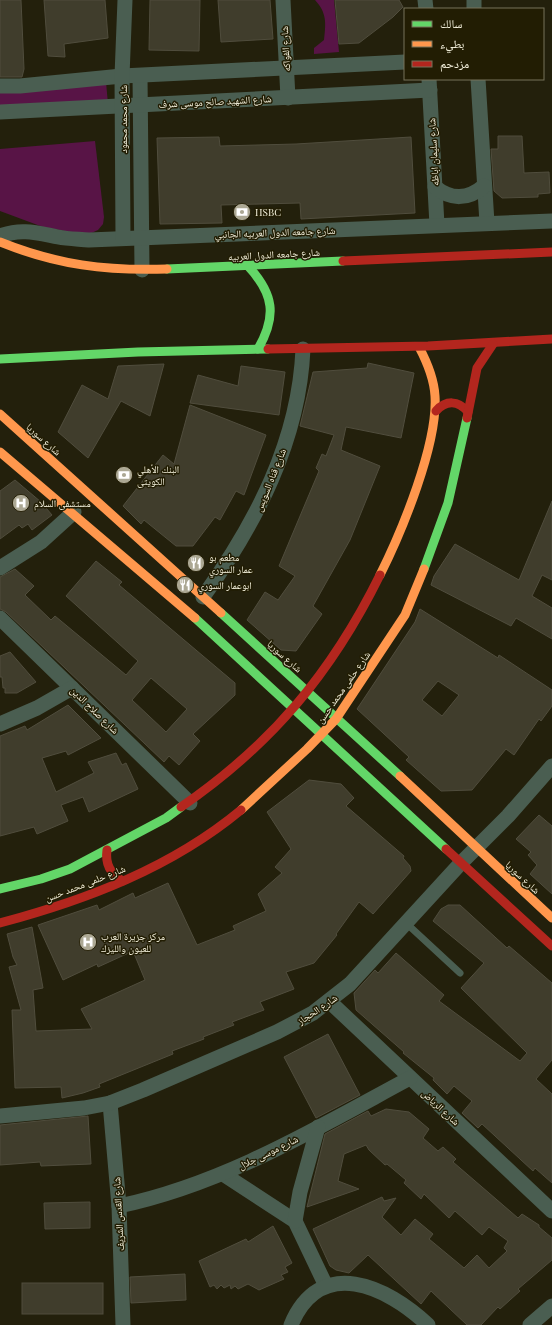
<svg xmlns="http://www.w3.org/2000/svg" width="552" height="1325" font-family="'Playfair Display','Noto Naskh Arabic',serif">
	<rect width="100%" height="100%" fill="#23200c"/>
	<g fill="#581446">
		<path d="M315 0H334L339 52 314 54V48L324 40C326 23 327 13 315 0Z"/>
		<polygon points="106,82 108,104 0,109 0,89"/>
		<polygon points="95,141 104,217 103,224 98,230 87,235 43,227 0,211 0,149"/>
	</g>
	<g fill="#403d2c" stroke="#504d3d" fill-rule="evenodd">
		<polygon points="0,0 21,0 24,69 22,77 0,77"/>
		<polygon points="44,0 105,0 108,38 64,44 65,57 48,56"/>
		<polygon points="150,0 200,0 199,51 149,50"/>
		<polygon points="218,0 270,0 273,39 221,42"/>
		<polygon points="335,0 399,0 403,7 393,17 359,43 339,44"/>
		<polygon points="498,136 522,136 524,173 549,172 550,193 538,194 538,197 502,198 494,191 491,149 498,149"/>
		<polygon points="219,137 220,146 296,144 411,137 415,213 301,219 300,203 221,205 222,223 160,224 157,138"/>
		<polygon points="368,363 414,373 401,438 346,427 341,450 380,466 350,540 313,606 322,614 296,651 281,650 247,620 265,592 278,600 295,576 279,566 319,471 316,468 322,454 326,456 334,435 300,426 313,372 367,368"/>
		<polygon points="164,364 150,416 121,401 88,458 58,432 82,385 108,399 118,366"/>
		<polygon points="241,366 285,372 279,415 190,403 198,375 238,386"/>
		<polygon points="190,405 266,435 244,495 236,491 220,520 215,517 193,546 176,546 144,520 141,524 123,506 163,455 174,464"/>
		<polygon points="15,480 41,502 52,515 32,530 28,524 22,528 19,525 0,539 0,491"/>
		<polygon points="552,501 552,580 542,575 532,596 552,608 552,639 516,618 511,626 431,585 434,576 455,544 519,580"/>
		<path d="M96 561 122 582 119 585 235 683V695L193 734 200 741 179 765 169 756 164 762 6 612 0 609V577L15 569 34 586 25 595 51 620 55 616 126 675 138 661 66 596ZM151 678 187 709 166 732 132 700Z"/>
		<path d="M420 609 498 658 499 655 552 690V706L541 721 539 719 514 755 506 749 472 790 441 791 406 760 409 757 357 709 415 622ZM438 681 459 695 442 716 422 700Z"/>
		<polygon points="10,652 36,682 17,693 5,693 5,688 3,688 2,677 0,677 0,656"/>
		<polygon points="68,705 101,738 68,755 66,751 42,758 56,792 94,773 88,762 116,753 122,765 126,763 138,789 89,812 83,797 61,805 68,821 37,834 34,827 0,836 0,736 25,726 27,730"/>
		<polygon points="309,780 341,784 354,798 346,806 404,856 403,858 410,866 411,871 373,914 359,902 336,934 337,935 314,963 286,972 294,989 260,1002 264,1010 232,1022 234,1025 203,1037 204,1039 172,1051 173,1054 99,1084 100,1087 83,1093 62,1098 61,1087 15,1088 12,1010 21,1010 9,967 17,965 13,957 7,934 32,927 43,988 33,990 36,1031 92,1029 81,1009 145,980 133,951 98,967 97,964 63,980 38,925 97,905 99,910 133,893 135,898 168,883 197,945 235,930 233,926 266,911 258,894 282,873 275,867 291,849 267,812"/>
		<polygon points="539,815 552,826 552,894 530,874 537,865 528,855 531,852 516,839"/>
		<polygon points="448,905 460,905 507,948 509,946 552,983 552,1060 536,1079 552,1094 552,1183 535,1168 533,1171 482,1124 478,1128 462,1113 472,1101 454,1086 447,1094 433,1080 434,1078 403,1053 404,1052 356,1010 354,993 375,970 378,973 396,953 444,995 439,1001 520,1061 527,1053 461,988 484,963 433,921 441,909"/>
		<polygon points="328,1034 360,1095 316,1118 284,1057"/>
		<polygon points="386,1109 409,1112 429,1129 423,1138 438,1151 443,1147 456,1159 453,1162 518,1218 522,1214 539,1225 539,1227 552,1238 552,1260 518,1289 520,1291 500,1309 498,1307 481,1325 467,1325 431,1291 421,1304 368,1255 349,1273 336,1270 330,1266 313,1229 382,1197 384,1201 396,1198 382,1217 401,1235 415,1219 433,1234 429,1239 464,1268 477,1255 489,1268 507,1251 504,1248 508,1241 489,1227 482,1235 455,1211 449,1218 424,1194 421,1199 404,1183 406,1180 387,1164 385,1165 369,1150 366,1145 344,1154 338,1181 359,1189 307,1207 325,1134 368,1111 371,1116"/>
		<polygon points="88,1116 91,1164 41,1166 40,1162 0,1165 0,1125"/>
		<polygon points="90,1202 90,1228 45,1229 44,1203"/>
		<polygon points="273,1226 292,1263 285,1267 288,1272 281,1275 284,1279 259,1290 248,1284 238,1289 235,1286 231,1289 230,1285 224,1288 221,1285 217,1289 214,1285 210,1287 199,1261 246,1239 248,1242"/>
		<polygon points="185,1274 186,1300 131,1303 130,1277"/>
		<rect x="22" y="1283" width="81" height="31"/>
	</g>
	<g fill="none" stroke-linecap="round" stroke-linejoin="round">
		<polyline stroke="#4a5e51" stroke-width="7" points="406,923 460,973"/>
		<g stroke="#4a5e51" stroke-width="15">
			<polyline points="283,0 288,98"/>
			<polyline points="425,0 426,9"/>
			<polyline points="474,0 474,9"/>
			<polyline points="140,76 142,270"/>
			<polyline points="429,79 437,225"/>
			<polyline points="478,79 487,223"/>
			<polyline points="0,86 20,86 122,76 405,62"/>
			<polyline points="0,112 430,90"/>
			<path d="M435 187C451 200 468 200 484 186"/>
			<path d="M0 236C21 228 37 233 58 237 68 239 79 239 89 240L552 221"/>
			<polyline points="123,238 122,76 125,0"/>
			<polyline points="0,568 41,542 74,512"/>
			<path d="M203 597C256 523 299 441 303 349"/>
			<polyline points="0,618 190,803"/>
			<polyline points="0,724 37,708 72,688"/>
			<polyline points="330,1002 552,1211"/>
			<polyline points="110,1103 119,1206 123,1325"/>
			<polyline points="0,1116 84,1108 110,1103 143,1090 277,1032 313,1013 350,984 460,864 508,816 552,766"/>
			<polyline points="223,1174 295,1221 326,1286"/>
			<path d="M119 1206C224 1184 317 1128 410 1078"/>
			<polyline points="295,1221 300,1192 318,1127"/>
			<path d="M291 1325C320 1255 387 1286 428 1325"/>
			<polyline points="530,1325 552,1306"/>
		</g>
		<g stroke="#63d668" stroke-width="9">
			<path d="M248 266C274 294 277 316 258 349"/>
			<polyline points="167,269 343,261"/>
			<polyline points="0,359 138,352 268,349"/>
			<polyline points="424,569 448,503 467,418"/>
			<polyline points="221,613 400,776"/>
			<polyline points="195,618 446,849"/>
			<polyline points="0,889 41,879 70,869 166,818 181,807"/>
		</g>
		<g stroke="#ff974d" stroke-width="9">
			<path d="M0 242C57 265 106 271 167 269"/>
			<polyline points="0,414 221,613"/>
			<polyline points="0,452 195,618"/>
			<path d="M380 575C402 531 438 444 435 396 434 379 427 362 419 347"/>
			<polyline points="400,776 552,918"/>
			<polyline points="241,810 307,749 336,719 405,615 424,569"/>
		</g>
		<g stroke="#b3261e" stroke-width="9">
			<polyline points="343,261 552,252"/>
			<polyline points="268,349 428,346 552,339"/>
			<path d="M436 411C446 400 458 400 468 412"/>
			<polyline points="467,418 477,368 493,344"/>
			<path d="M181 807C271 745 331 674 380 575"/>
			<polyline points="446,849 552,946"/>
			<path d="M107 850C105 864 110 874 123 881"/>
			<path d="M0 923C86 900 171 868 241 810"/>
		</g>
	</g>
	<defs>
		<symbol id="bank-disc" viewBox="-11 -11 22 22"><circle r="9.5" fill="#aca894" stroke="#221d03"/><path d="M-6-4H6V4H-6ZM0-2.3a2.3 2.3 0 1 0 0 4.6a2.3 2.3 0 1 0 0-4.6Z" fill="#fff"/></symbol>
		<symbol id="hospital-disc" viewBox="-11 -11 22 22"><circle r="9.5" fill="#aca894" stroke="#221d03"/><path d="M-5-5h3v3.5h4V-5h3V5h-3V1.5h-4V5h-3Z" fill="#fff"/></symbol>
		<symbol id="restaurant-disc" viewBox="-11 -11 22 22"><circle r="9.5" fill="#aca894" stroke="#221d03"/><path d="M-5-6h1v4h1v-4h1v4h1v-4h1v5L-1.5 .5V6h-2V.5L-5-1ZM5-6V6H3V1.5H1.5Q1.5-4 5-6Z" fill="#fff"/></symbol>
	</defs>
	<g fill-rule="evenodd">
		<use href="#bank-disc" x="232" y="202" width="20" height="20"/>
		<use href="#bank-disc" x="114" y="465" width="20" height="20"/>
		<use href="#hospital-disc" x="11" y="493" width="20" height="20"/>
		<use href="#restaurant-disc" x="186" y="553" width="20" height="20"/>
		<use href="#restaurant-disc" x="175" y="575" width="20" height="20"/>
		<use href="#hospital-disc" x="78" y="932" width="20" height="20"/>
	</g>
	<g text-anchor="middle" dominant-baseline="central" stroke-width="3" stroke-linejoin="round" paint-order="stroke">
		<g font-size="10" fill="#f5f2de" stroke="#221d03">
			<text transform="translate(285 49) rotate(-93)">شارع الفواكه</text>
			<text transform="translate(215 101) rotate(-3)">شارع الشهيد صالح موسى شرف</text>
			<text transform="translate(123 119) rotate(-90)">شارع محمد محمود</text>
			<text transform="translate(433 152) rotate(-93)">شارع سليمان اباظه</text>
			<text transform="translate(275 232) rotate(-2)">شارع جامعه الدول العربيه الجانبي</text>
			<text transform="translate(274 254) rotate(-3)">شارع جامعه الدول العربيه</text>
			<text transform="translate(44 439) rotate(42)">شارع سوريا</text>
			<text transform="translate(270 480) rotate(-68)">شارع قناه السويس</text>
			<text transform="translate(285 656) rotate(42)">شارع سوريا</text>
			<text transform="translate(343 687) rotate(-55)">شارع حلمى محمد حسن</text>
			<text transform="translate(95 710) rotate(44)">شارع صلاح الدين</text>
			<text transform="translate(523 877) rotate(43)">شارع سوريا</text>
			<text transform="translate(85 883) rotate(-21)">شارع حلمى محمد حسن</text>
			<text transform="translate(317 1009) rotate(-34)">شارع الحجاز</text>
			<text transform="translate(441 1107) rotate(43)">شارع الرياض</text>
			<text transform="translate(268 1152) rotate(-26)">شارع موسى جلال</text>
			<text transform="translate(118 1214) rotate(-93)">شارع القدس الشريف</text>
		</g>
		<g font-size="10" fill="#f5f2de" stroke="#221d03" text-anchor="start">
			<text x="255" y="212">HSBC</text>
			<text x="137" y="469">البنك الأهلي<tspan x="137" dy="12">الكويتى</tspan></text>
			<text x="34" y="503">مستشفى السلام</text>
			<text x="209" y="557">مطعم بو<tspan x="209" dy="12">عمار السوري</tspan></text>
			<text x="198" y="585">ابوعمار السوري</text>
			<text x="101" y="936">مركز جزيرة العرب<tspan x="101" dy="12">للعيون والليزك</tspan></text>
		</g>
	</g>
	<rect x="404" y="8" width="140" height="72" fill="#221d03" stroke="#76725b"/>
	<rect x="412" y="21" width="20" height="6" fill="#63d668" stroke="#76725b"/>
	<text x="440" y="28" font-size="12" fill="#f5f2de">سالك</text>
	<rect x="412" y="41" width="20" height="6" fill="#ff974d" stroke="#76725b"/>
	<text x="440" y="48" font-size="12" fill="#f5f2de">بطيء</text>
	<rect x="412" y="61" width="20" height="6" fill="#b3261e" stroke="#76725b"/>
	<text x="440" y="68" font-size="12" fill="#f5f2de">مزدحم</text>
</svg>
